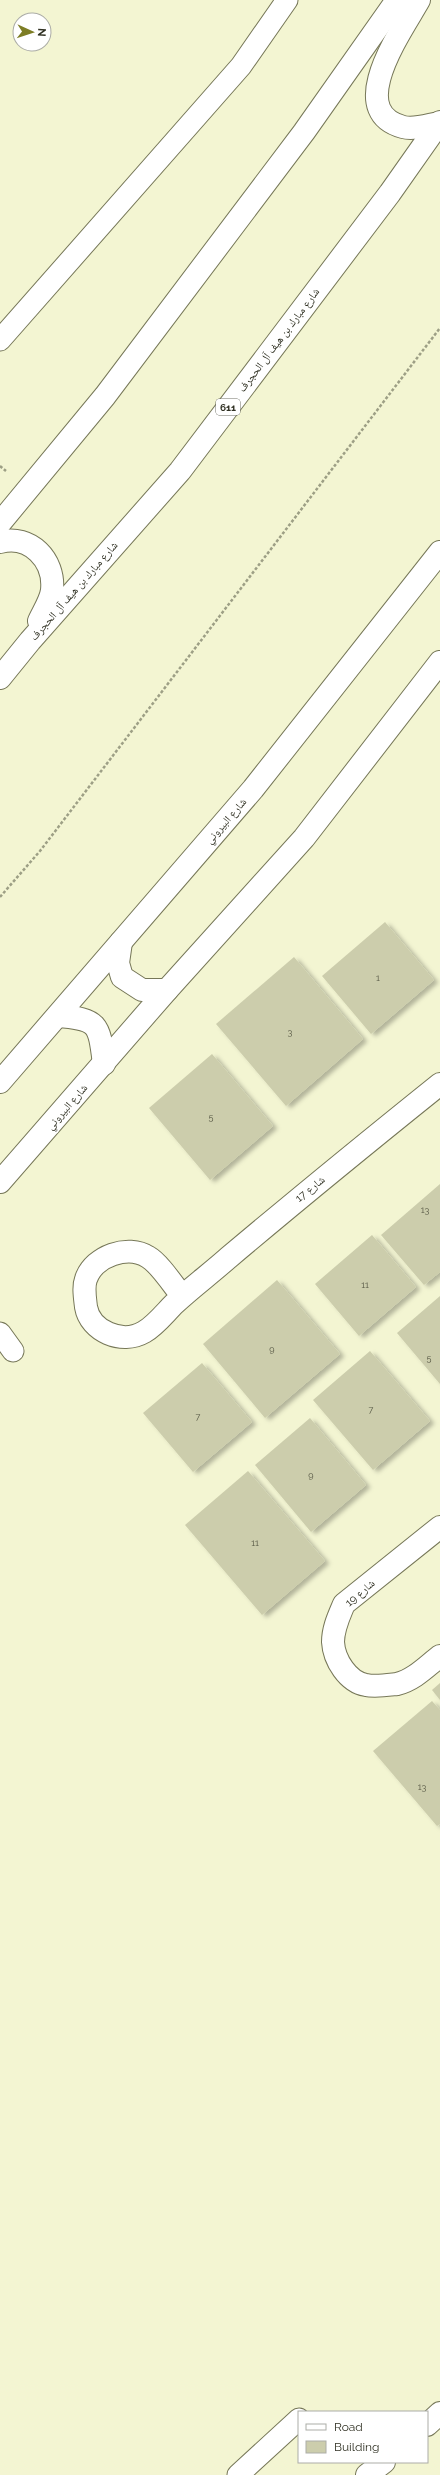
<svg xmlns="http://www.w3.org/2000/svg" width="440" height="2475" font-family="Raleway,'Noto Naskh Arabic',sans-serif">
	<defs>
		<filter id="shadow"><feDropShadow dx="4.5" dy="2.5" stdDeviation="2" flood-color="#0004"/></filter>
	</defs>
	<rect width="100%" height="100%" fill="#f3f5d2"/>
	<g fill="#cccdac" filter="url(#shadow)">
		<polygon points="385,922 434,980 371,1034 322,976"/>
		<polygon points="294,957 363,1039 286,1106 216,1024"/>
		<polygon points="212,1054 273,1126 210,1180 149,1108"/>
		<polygon points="440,1184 440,1272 424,1285 381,1235"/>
		<polygon points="372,1235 416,1287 359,1336 315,1284"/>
		<polygon points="277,1280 340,1354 265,1418 203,1344"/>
		<polygon points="440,1296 440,1384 397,1333"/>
		<polygon points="370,1351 430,1421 373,1470 313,1400"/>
		<polygon points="202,1363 252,1422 193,1472 143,1413"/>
		<polygon points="310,1418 366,1485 311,1532 255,1465"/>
		<polygon points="248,1471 325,1561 262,1615 185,1525"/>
		<polygon points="440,1683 440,1700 432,1690"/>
		<polygon points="432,1701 440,1710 440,1824 437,1826 373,1751"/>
	</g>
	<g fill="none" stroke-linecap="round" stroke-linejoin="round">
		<defs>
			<g id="lane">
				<polyline points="0,340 241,66 287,0"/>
				<polyline points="0,1333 13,1351"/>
				<polyline points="238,2475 299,2419"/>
			</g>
			<g id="street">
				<path d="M182 1296C174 1286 159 1263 148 1257 128 1244 94 1256 86 1279 83 1287 85 1298 86 1307 90 1331 122 1345 144 1332 155 1326 165 1313 174 1304 191 1288 210 1274 228 1258 298 1199 369 1141 440 1084"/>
				<path d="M440 1527 344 1604C339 1616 333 1628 333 1642 334 1660 348 1682 366 1685 375 1687 388 1685 397 1684 414 1680 427 1666 440 1656"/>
			</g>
			<g id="secondary">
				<polyline points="121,942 118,963 122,977 142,990 167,990"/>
				<path d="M58 1016C99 1019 99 1024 104 1064"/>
				<polyline points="0,1082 253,789 440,552"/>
				<polyline points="0,1182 167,990 304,838 440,662"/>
				<polyline points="427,2425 440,2413"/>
				<polyline points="367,2475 384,2462"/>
			</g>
			<g id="primary">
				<path d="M419 0C403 29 343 111 403 127 414 130 428 125 439 123"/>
				<polyline points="0,523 105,396 304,132 397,0"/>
				<path d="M0 542C30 534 55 560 52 590 51 600 43 612 39 621"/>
				<polyline points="0,678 30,641 180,471 390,193 440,122"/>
			</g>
		</defs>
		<use href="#lane" stroke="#767758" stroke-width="23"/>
		<use href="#street" stroke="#767758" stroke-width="24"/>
		<use href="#secondary" stroke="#767758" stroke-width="24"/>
		<use href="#primary" stroke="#767758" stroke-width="24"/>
		<g stroke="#9d9f85" stroke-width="2.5" stroke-dasharray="3 2" stroke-linecap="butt">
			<polyline points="0,466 6,471"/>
			<polyline points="0,897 40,851 440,328"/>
		</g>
		<use href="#lane" stroke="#fff" stroke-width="21"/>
		<use href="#street" stroke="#fff" stroke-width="22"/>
		<use href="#secondary" stroke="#fff" stroke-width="22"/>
		<use href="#primary" stroke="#fff" stroke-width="22"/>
	</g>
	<g text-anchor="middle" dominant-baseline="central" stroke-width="3" stroke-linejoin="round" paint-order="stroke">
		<g font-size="9" fill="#575845">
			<text x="378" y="978">1</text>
			<text x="290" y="1032">3</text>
			<text x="211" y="1117">5</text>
			<text x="425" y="1210">13</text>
			<text x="365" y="1285">11</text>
			<text x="272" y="1349">9</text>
			<text x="429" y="1358">5</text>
			<text x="371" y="1410">7</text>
			<text x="198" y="1417">7</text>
			<text x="311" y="1475">9</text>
			<text x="255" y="1543">11</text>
			<text x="422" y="1787">13</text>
		</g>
		<rect fill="#fff" stroke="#6e6f65" stroke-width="1" x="216" y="399" width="24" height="16" rx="3"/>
		<g font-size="10" font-weight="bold" fill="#303123">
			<text x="228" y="407">611</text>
		</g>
		<g font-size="11" fill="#303123" stroke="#fff">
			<text transform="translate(279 340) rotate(-53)">شارع مبارك بن هيف آل الحجرف</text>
			<text transform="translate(74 591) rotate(-49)">شارع مبارك بن هيف آل الحجرف</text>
			<text transform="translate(226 821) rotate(-49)">شارع البيروني</text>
			<text transform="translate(67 1107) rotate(-49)">شارع البيروني</text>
			<text transform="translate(310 1189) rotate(-39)">شارع 17</text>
			<text transform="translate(360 1593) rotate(-41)">شارع 19</text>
		</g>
	</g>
	<rect x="298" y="2411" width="130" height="52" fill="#ffffff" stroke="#acada7"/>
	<rect x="306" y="2424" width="20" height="6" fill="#ffffff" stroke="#acada7"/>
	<text x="334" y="2431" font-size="12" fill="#303123">Road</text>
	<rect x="306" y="2441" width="20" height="12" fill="#cccdac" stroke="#acada7"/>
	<text x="334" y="2451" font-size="12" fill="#303123">Building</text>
	<g transform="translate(32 32) rotate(93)"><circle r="19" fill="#ffffff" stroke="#acada7"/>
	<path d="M0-3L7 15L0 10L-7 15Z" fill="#7d7d25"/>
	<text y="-6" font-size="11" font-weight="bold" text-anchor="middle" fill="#303123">N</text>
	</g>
</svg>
